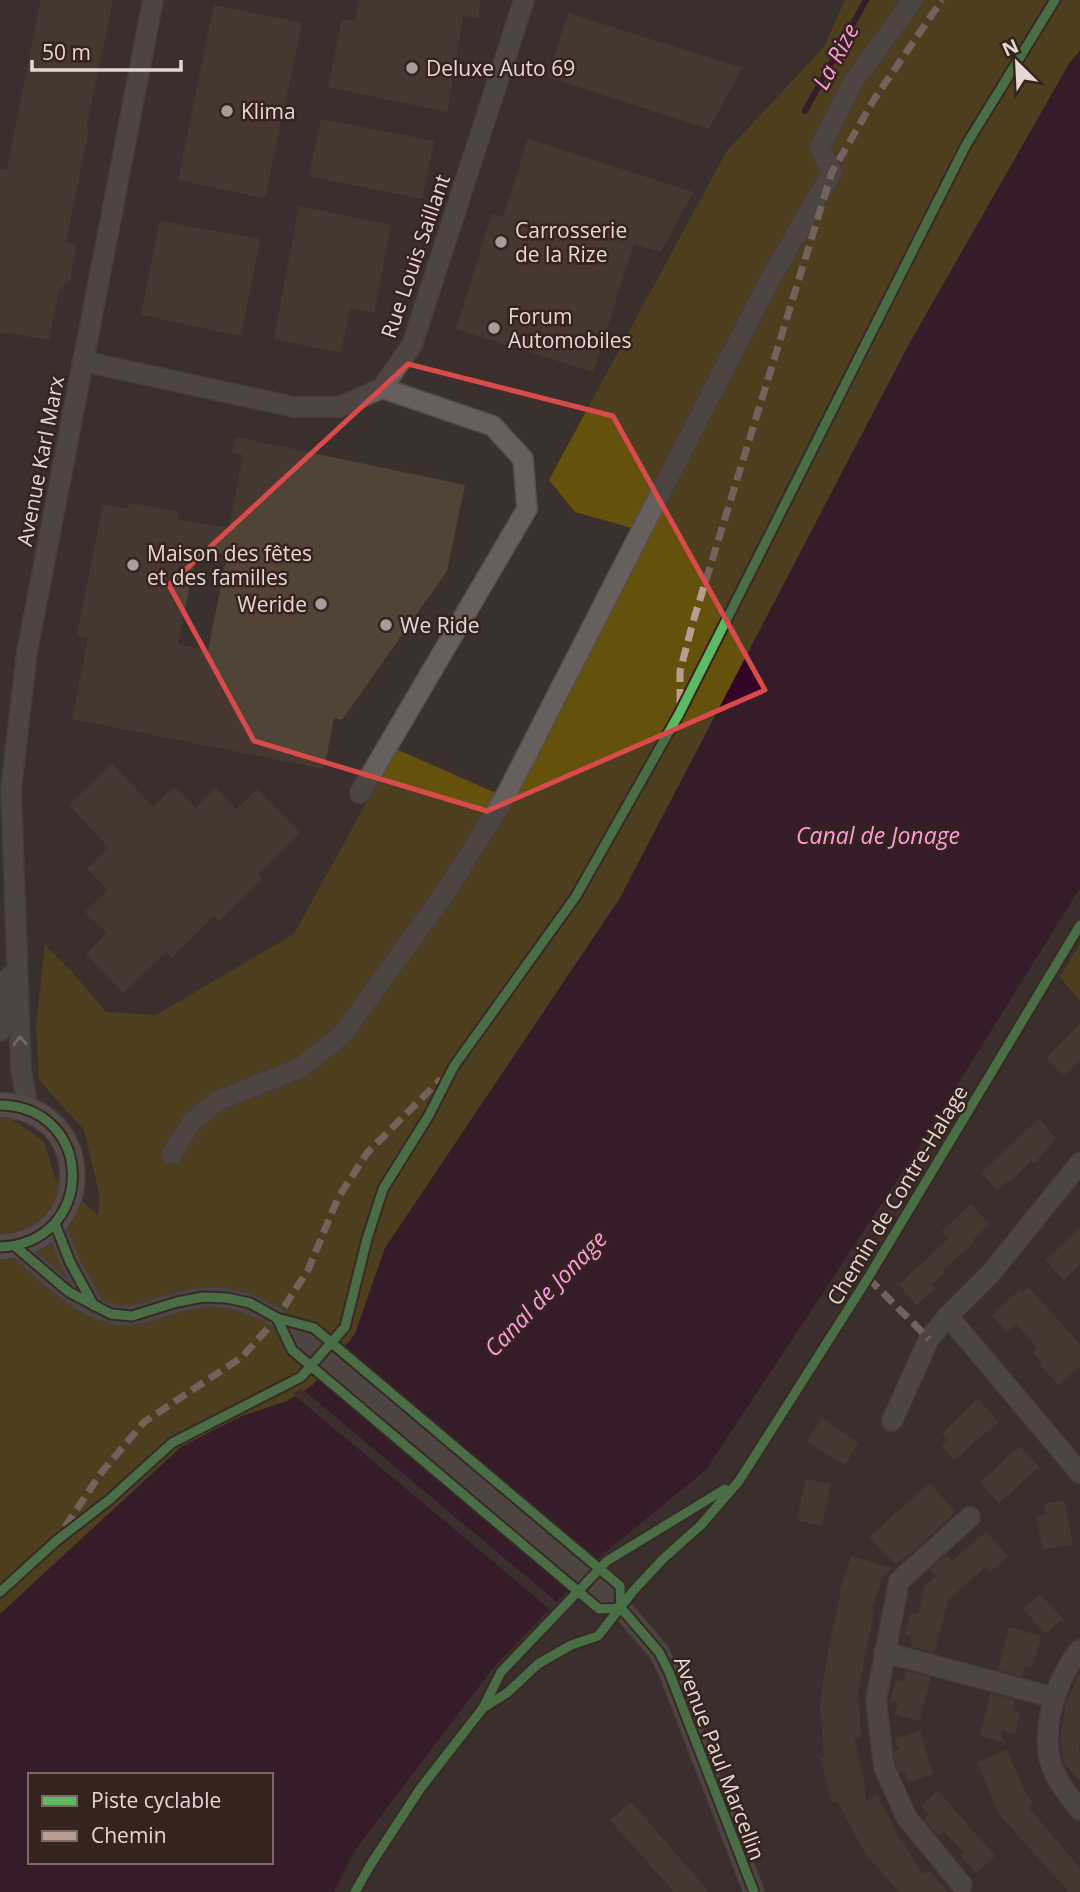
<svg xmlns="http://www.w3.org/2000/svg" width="1080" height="1892" font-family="'Open Sans',sans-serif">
	<rect width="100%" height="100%" fill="#3a302d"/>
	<g fill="#64520c">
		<polygon points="845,0 1080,0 1080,51 1070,62 908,346 620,898 385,1248 355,1334 313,1385 287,1401 242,1416 181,1447 0,1614 0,1108 11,1119 44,1141 55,1178 98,1215 100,1197 84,1130 39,1080 36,1028 45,945 73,973 106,1012 156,1015 294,934 396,749 505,797 646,532 575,512 549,480 726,152 824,47"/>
		<polygon points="1080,944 1080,1001 1060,977"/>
	</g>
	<path fill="#320425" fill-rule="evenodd" d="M1080 51V888L913 1156 706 1470 602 1555 494 1667 355 1850 334 1892H0V1614L181 1447 242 1416 287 1401 313 1385 355 1334 385 1248 620 898 908 346 1070 62ZM30 1775H271V1862H30Z"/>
	<g fill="#3a302d">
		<polygon points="342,1344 599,1563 571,1591 316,1376"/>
		<polygon points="301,1388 559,1604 552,1611 293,1394"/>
	</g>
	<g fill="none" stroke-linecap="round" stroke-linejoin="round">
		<polyline stroke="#320425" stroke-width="6" points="805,111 866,0"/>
	</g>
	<g fill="#504437" fill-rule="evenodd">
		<polygon points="41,0 113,0 86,128 89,129 66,242 77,244 70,280 59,290 49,340 0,332 0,169 7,170"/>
		<polygon points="359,0 481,0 478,18 463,16 447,112 328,87 342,19 355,21"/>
		<polygon points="214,5 302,23 265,198 178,180"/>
		<polygon points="568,13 742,68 709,129 548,77"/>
		<polygon points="321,119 434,141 422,199 309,176"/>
		<polygon points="528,139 693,192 661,252 634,244 593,372 456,329 492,214 503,217"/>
		<polygon points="299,206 391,225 374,313 350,308 341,353 274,339"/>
		<polygon points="160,221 260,239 241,336 141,315"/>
		<path d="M236 437 465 485 447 571 342 720 334 718 324 769 72 719 88 638 77 636 103 504 128 509 129 503 149 506 178 512 177 519 229 528 243 455 232 453ZM197 548 227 555 208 651 178 644Z"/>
		<polygon points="112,764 153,807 174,787 195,808 216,788 236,810 257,789 300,833 258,874 262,879 219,921 214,916 172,957 166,952 123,993 86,954 107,933 85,912 108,890 87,869 109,848 69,805"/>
		<polygon points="1080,1023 1080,1059 1064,1075 1047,1058"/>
		<polygon points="1039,1119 1056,1138 1035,1163 1032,1160 1009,1182 1007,1180 997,1190 981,1173"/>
		<polygon points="971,1204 989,1224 972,1240 974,1242 943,1270 945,1272 932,1285 935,1288 917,1305 899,1285 949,1238 942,1231"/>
		<polygon points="1080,1228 1080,1265 1064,1280 1046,1260"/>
		<polygon points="1028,1287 1080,1344 1080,1366 1058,1385 1039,1364 1041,1361 1033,1352 1037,1347 1016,1324 1007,1332 992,1315 1020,1290 1022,1292"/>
		<polygon points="978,1399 998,1422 954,1460 942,1446 949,1440 942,1433"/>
		<polygon points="822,1418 858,1443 845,1465 807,1442"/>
		<polygon points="1020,1446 1039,1467 999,1503 980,1482"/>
		<polygon points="806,1479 831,1484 822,1526 797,1520"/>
		<polygon points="930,1483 955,1512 914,1551 895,1564 869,1537"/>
		<polygon points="1064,1500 1073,1544 1043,1550 1036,1516 1046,1514 1044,1504"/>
		<polygon points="986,1532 1008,1556 990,1572 986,1566 948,1600 934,1653 910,1646 912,1636 905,1634 911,1612 918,1614 925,1585 936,1576 930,1569 947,1555 952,1561"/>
		<polygon points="851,1556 892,1568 882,1577 872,1610 874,1611 858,1692 861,1737 854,1738 864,1780 866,1801 877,1795 901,1841 902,1840 922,1874 929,1871 948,1892 900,1892 866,1855 837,1801 832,1803 820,1758 824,1757 820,1704 828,1651 841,1592 839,1592"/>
		<polygon points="1040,1594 1063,1619 1045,1634 1024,1609"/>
		<polygon points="1009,1627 1041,1636 1032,1668 1025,1666 1022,1676 998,1670"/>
		<polygon points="906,1671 931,1677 919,1721 895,1714 898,1703 890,1701 896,1680 903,1682"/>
		<polygon points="1080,1671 1080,1742 1078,1751 1080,1754 1080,1781 1064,1763 1060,1736 1066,1704"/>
		<polygon points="991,1693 1015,1700 1013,1711 1020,1713 1015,1734 999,1729 1005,1743 980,1736"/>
		<polygon points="920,1731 933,1774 908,1782 905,1771 900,1772 896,1764 894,1751 899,1749 895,1739"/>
		<polygon points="1007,1750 1026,1794 1033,1802 1028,1807 1080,1868 1080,1892 1069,1892 999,1814 977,1762"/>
		<polygon points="938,1791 995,1856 976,1873 961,1855 964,1853 944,1831 938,1836 924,1819 929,1815 921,1806"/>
		<polygon points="631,1802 709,1892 674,1892 610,1820"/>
	</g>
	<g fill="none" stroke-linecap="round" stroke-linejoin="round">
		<defs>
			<g id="minor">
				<polyline points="82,361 294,407 340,407 382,388 412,345 524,0"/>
				<polyline points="360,793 527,509 523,459 493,426 382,388"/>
				<polyline points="0,1031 9,977"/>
				<polyline points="28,1109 21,1069 11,789 27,652 153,0"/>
				<polyline points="172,1154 191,1123 217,1101 300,1068 342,1035 447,890 505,797 767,285 832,172 820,147 853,82 913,0"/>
				<polyline points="55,1224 70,1262 94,1306"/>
				<path d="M16 1247C44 1270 75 1305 112 1314 135 1319 153 1309 175 1303 215 1291 242 1298 277 1318L621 1608 659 1652 669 1672 754 1892"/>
				<polyline points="948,1316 1080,1473"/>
				<polyline points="892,1421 929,1339 948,1316 991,1273 1080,1163"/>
				<path d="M1080 1650C1056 1678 1041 1729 1051 1764 1057 1782 1069 1796 1080 1810"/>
				<polyline points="884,1652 1055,1698"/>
				<polyline points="962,1885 907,1818 884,1767 876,1700 899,1581 970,1517"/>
			</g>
			<path id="major" d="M0 1105C96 1107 97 1243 0 1247"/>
		</defs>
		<use href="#minor" stroke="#574e4c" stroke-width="22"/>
		<use href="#major" stroke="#574e4c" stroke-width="27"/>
		<use href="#minor" stroke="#675f5d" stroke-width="19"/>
		<use href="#major" stroke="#786b69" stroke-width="24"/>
		<g stroke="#b99d93" stroke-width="7" stroke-dasharray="14 7" stroke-linecap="butt">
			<polyline points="680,703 680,671 693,622 832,172 875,98 942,0"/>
			<polyline points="868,1278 929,1339"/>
			<polyline points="65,1527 101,1473 144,1422 242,1357 277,1318 308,1270 338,1198 367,1153 441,1079"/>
		</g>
		<defs>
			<g id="cycleway">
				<path d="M0 1105C96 1107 97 1243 0 1247"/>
				<polyline points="55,1224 70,1262 94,1306"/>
				<polyline points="16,1247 69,1292 111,1314 132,1316 177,1302 204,1297 227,1298 250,1303 277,1318 314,1328 620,1586 621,1608"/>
				<polyline points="277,1318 292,1350 599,1609 621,1608"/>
				<polyline points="0,1592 56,1541 109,1500 172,1443 301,1377 345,1327 367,1239 383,1189 429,1115 454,1066 576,896 679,714 966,145 1055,0"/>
				<polyline points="621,1608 659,1652 669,1672 754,1892"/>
				<polyline points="483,1708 501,1672 607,1561 725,1489"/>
				<polyline points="355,1892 371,1864 420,1789 483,1708 507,1693 538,1664 571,1645 598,1636 634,1590 664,1558 701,1525 739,1481 868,1278 1080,925"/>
			</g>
		</defs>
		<use href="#cycleway" stroke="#35231e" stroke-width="13"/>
		<use href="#cycleway" stroke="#5cba63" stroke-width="9"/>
	</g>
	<defs><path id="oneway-chevron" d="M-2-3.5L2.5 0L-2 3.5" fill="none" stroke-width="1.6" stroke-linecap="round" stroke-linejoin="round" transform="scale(1.75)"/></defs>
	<use stroke="#b2a8a4" href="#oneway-chevron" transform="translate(20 1041) rotate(-93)"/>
	<path d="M0 0H1080V1892H0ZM408 364 613 416 765 690 487 811 254 741 169 585Z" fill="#3a302d" fill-opacity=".55" fill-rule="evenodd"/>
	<path fill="none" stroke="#d94b4a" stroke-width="5" stroke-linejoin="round" d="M408 364 613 416 765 690 487 811 254 741 169 585Z"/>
	<g fill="#a89d9a" stroke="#35231e" stroke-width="2.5">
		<circle cx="412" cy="68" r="7"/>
		<circle cx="227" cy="111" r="7"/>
		<circle cx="501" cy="242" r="7"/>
		<circle cx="494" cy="328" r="7"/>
		<circle cx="133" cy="565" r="7"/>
		<circle cx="321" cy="604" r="7"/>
		<circle cx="386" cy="625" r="7"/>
	</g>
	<g text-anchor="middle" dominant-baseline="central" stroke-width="5" stroke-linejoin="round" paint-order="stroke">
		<g font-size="21" fill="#e4d8d4" stroke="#35231e" text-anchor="start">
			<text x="426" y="68">Deluxe Auto 69</text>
			<text x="241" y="111">Klima</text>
			<text x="515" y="230">Carrosserie<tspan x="515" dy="24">de la Rize</tspan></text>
			<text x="508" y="316">Forum<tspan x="508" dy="24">Automobiles</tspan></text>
			<text x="147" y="553">Maison des fêtes<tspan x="147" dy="24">et des familles</tspan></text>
			<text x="307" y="604" text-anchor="end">Weride</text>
			<text x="400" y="625">We Ride</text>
		</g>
		<g font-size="21" fill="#e4d8d4" stroke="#35231e">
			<text transform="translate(415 256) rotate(-71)">Rue Louis Saillant</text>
			<text transform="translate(40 461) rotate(-79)">Avenue Karl Marx</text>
			<text transform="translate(897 1195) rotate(-59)">Chemin de Contre-Halage</text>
			<text transform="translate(720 1758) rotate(69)">Avenue Paul Marcellin</text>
		</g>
		<g font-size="23" font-style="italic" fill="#fe9adb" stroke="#35231e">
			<text transform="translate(835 56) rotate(-62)">La Rize</text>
			<text x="878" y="835">Canal de Jonage</text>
			<text transform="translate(545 1293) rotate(-46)">Canal de Jonage</text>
		</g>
	</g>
	<rect x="28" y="1773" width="245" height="91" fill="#35231e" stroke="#7b6b67" stroke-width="2"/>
	<rect x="42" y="1796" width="35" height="10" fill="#5cba63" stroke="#7b6b67" stroke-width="2"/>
	<text x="91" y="1808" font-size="21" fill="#e4d8d4">Piste cyclable</text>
	<rect x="42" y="1831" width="35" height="10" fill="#b99d93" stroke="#7b6b67" stroke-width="2"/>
	<text x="91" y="1843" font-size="21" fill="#e4d8d4">Chemin</text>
	<g transform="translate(1017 63) rotate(336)" stroke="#35231e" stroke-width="5" paint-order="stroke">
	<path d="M0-5L12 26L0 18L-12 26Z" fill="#e4d8d4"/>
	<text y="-10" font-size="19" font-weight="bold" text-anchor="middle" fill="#e4d8d4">N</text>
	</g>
	<path d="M32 60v10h149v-10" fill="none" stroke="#e4d8d4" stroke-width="3.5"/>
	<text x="42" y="60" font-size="21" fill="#e4d8d4" stroke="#35231e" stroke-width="5" paint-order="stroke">50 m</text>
</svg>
